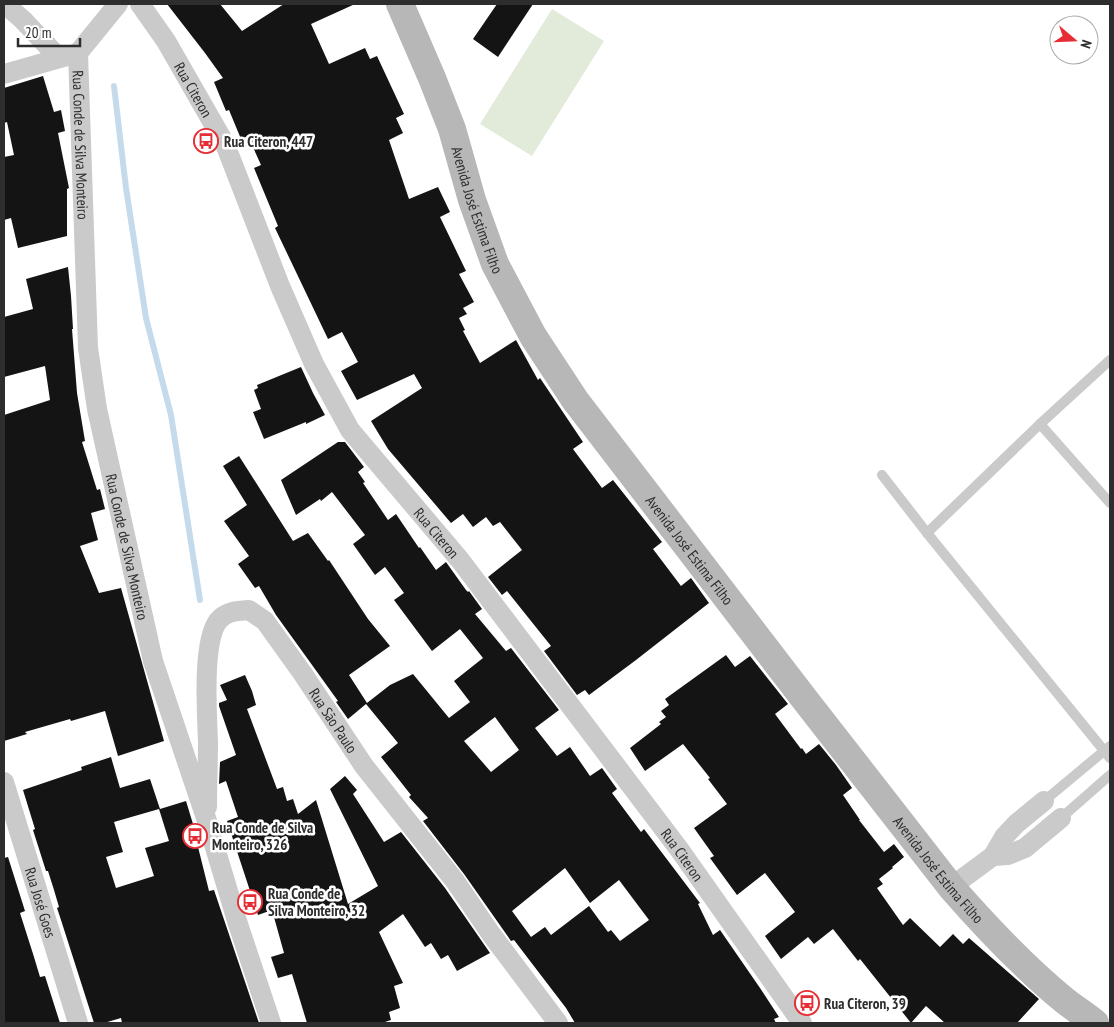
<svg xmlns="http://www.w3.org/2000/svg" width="1114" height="1027" font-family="'PT Sans Narrow',sans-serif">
	<rect width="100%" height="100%" fill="#fff"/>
	<polygon fill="#e2ebda" points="552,9 604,41 532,156 480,124"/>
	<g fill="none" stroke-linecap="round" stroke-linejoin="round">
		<polyline stroke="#c5dbeb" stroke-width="6" points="114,86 126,188 146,318 171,415 200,600"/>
	</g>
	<g fill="#141414" fill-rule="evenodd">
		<polygon points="167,4 220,4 242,31 284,4 355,4 311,24 329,64 365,48 370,59 377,56 404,114 396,118 403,133 389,140 409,199 438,187 450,212 440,217 466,271 459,274 474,302 463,308 467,314 459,318 465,330 463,331 480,363 516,340 538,380 540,378 583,442 573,449 602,488 613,480 662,542 653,549 681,586 691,578 709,603 636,660 589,695 585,690 577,695 544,651 551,646 507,591 502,595 488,577 522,550 500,522 493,526 486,517 473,527 463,514 451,523 388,449 371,421 422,388 414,374 357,400 341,371 358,362 342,332 328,339 275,228 278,226 254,168 261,165 248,136 241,139 229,110 226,111 214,82 223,78 205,53"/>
		<polygon points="497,4 533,4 498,57 473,39"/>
		<polygon points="43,76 54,112 61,110 65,131 58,133 69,188 67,189 67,236 18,248 11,218 4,220 4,157 14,155 7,122 4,123 4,88"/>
		<polygon points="68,267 71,296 73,329 72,329 77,393 85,441 82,442 97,490 100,489 105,509 91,513 98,540 80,546 99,593 121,588 164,741 118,756 105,711 71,721 70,719 25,732 27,734 4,741 4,415 50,400 45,366 4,377 4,317 33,309 26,279"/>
		<polygon points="301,367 313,393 325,415 306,424 306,422 264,439 253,412 261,409 254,390 258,388 257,385"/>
		<path d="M338 442H345L364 467 358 472 365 482 363 483 388 520 396 514 419 548 420 547 436 570 446 562 466 590 468 592 469 591 482 609 475 614 506 651 511 648 559 710 535 728 557 756 570 747 590 776 602 768 617 789 612 793 641 832 644 829 700 903 698 904 713 935 720 930 760 988 779 1017 774 1019 776 1023H575L566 1008 514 940 511 941 464 874 423 821 428 818 409 797 411 795 381 757 398 743 366 704 348 719 336 702 338 701 276 615 259 586 255 588 238 564 249 556 224 521 247 505 223 466 239 456 293 541 308 533 328 561 329 560 368 619 390 646 349 675 367 703 390 685 413 674 449 718 470 702 454 681 483 658 460 629 432 651 394 600 404 593 385 567 375 575 353 544 365 535 332 492 321 501 320 499 296 515 281 480ZM495 717 519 750 491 772 464 741ZM565 868 590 903 619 880 649 920 620 941 611 930 608 932 589 906 551 935 545 927 531 937 512 911Z"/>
		<polygon points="726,655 735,667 750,656 788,704 775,714 801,749 802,748 806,754 819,744 836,765 852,788 843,795 860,820 859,820 884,852 894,844 904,857 892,867 893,868 879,879 883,884 877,888 903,925 910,918 940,947 953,934 963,944 969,938 1039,999 1017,1023 945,1023 926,1006 911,1023 860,959 858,961 833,929 814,944 808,937 781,959 765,936 795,912 765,873 737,895 710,858 714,856 694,828 727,804 708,779 710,778 683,744 645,771 630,748 661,724 659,722 666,717 661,711 669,705 665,699"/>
		<polygon points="245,675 252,691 256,705 247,709 277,789 283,787 287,801 293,799 298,814 316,800 348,904 378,886 330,789 345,776 357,790 353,794 384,842 401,832 445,888 490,953 457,971 448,955 441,959 431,943 425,947 403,914 379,932 403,983 394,986 400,1008 389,1012 391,1020 382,1023 307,1023 292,974 278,978 271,957 284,953 272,910 258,915 227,821 238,817 226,781 219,784 220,762 236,755 219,706 219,703 227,700 220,685"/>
		<path d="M111 757 120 788 150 779 160 809 186 801 200 847H198L209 891 214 890 259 1023H122L121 1018 104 1023H94L61 920 57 908 59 907 54 890 48 871H46L33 830 35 829 23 790 82 770 81 767ZM159 809 169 841 145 848 154 876 116 888 106 857 123 852 114 822Z"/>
		<polygon points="8,857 25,911 20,913 34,957 40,977 45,976 60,1023 4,1023 4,858"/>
	</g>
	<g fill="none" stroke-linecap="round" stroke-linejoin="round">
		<g stroke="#cacaca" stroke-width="10">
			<polyline points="1040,424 1110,503"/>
			<polyline points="882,475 927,533 1110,758"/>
			<polyline points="927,533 1040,424 1110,360"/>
			<polyline points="1044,801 1110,746"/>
			<polyline points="1061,818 1110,775"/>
		</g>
		<g stroke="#cacaca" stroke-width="20">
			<polyline points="5,4 23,20 59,58"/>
			<path id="s1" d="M140 4 166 41 225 144 280 286 314 364 350 430 460 560 679 849 802 1023"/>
			<path id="s2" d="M78 53 88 348 97 409 153 661 207 821 237 921 271 1023"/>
			<polyline points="78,53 118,4"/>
			<polyline points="4,74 78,53"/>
			<path id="s3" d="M4 782 78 1023"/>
			<path id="s4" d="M207 807C207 785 208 763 208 742 207 714 202 642 218 621 226 611 237 611 249 610L265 621 303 674 364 766 455 881 491 934 558 1023"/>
			<polyline points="993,856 1008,855 1025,848 1061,818"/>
			<polyline points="951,887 993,856 1004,837 1016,824 1044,801"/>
		</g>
		<path stroke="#b7b7b7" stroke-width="28" id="s5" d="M400 4 432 78 452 129 472 200 495 264 533 336 575 400 806 701 951 887C985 926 1024 967 1064 1000 1074 1008 1085 1015 1095 1023"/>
	</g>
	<defs>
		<symbol id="bus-ring" viewBox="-11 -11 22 22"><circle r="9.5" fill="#fff" stroke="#e62d33" stroke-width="1.5"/><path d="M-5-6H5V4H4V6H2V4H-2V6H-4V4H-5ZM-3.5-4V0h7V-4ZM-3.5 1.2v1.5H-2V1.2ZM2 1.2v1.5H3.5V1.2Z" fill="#e62d33"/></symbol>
	</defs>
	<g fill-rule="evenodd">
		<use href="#bus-ring" x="192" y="127" width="28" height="28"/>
		<use href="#bus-ring" x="181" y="822" width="28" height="28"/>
		<use href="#bus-ring" x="236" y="888" width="28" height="28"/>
		<use href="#bus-ring" x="793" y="989" width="28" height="28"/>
	</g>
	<g text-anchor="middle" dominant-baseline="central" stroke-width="5" stroke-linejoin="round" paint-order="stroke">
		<g font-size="15" fill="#2d2d2d" stroke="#fff">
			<text stroke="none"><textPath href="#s1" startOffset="101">Rua Citeron</textPath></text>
			<text stroke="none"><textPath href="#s2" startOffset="92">Rua Conde de Silva Monteiro</textPath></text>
			<text stroke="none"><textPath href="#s5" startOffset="220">Avenida José Estima Filho</textPath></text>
			<text stroke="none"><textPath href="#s1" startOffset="611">Rua Citeron</textPath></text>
			<text stroke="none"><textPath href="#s2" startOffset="498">Rua Conde de Silva Monteiro</textPath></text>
			<text stroke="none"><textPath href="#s5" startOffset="624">Avenida José Estima Filho</textPath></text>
			<text stroke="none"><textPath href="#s4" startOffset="362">Rua São Paulo</textPath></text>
			<text stroke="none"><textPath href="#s1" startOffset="1016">Rua Citeron</textPath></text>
			<text stroke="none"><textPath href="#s5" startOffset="1029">Avenida José Estima Filho</textPath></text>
			<text stroke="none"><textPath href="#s3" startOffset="126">Rua José Goes</textPath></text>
		</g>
		<g font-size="15" font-weight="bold" fill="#2d2d2d" stroke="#fff" text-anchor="start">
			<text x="224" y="141">Rua Citeron, 447</text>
			<text x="212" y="827">Rua Conde de Silva<tspan x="212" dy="17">Monteiro, 326</tspan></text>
			<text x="268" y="893">Rua Conde de<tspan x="268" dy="17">Silva Monteiro, 32</tspan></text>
			<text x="824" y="1003">Rua Citeron, 39</text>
		</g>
	</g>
	<rect width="1114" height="1027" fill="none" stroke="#2d2d2d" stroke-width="10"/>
	<g transform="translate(1074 40) rotate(109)"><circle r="24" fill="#ffffff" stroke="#ababab"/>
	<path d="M0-4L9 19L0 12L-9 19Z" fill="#e62d33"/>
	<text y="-8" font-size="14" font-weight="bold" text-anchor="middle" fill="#2d2d2d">N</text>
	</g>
	<path d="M18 38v8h62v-8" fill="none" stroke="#2d2d2d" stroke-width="2.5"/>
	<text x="25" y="38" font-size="15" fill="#2d2d2d" stroke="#ffffff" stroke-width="4" paint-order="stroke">20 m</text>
</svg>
